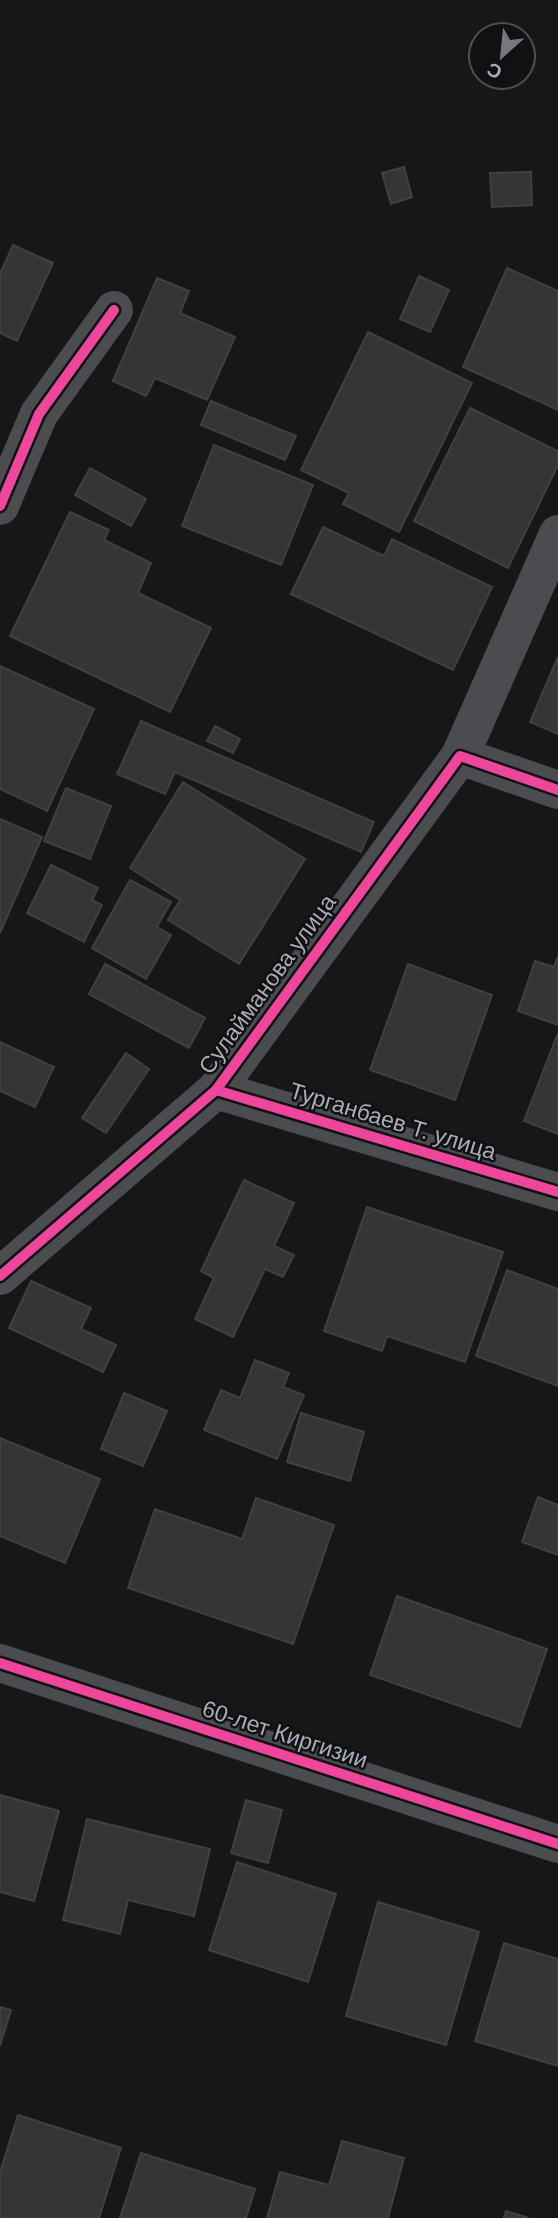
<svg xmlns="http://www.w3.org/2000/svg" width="558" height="2218" font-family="Helvetica,sans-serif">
	<rect width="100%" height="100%" fill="#171717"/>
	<g fill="#353536" stroke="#3f4043" stroke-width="2">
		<polygon points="404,167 412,197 391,204 382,173"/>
		<polygon points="531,172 532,205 492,207 490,173"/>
		<polygon points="13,245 53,263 17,341 0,333 0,274"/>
		<polygon points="507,268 558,291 558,410 463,367"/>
		<polygon points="419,276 449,290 430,332 400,319"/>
		<polygon points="157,278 189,291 180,313 235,337 207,400 155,378 146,396 113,381"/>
		<polygon points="368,332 472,383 399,532 343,504 349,493 301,470"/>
		<polygon points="211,401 296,436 285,460 201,425"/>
		<polygon points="470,408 558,451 558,465 508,568 414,521"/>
		<polygon points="214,445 313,485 281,565 182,526"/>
		<polygon points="90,468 146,499 131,526 75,495"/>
		<polygon points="70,512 109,530 104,540 151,563 138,593 211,628 170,712 10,636"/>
		<polygon points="323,527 384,556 392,539 492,587 453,670 291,594"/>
		<polygon points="558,657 558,734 530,722"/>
		<polygon points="0,666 94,709 47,811 0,789"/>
		<polygon points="141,721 374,822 361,852 175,772 165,794 117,774"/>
		<polygon points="215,726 240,739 233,753 207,741"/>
		<polygon points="183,782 305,859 239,964 168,920 180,900 130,868"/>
		<polygon points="66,788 111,806 90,859 44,841"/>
		<polygon points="0,819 42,837 0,933"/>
		<polygon points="51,865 98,888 92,900 102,905 84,942 27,913"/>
		<polygon points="130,880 171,902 157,927 171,935 146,979 92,948"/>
		<polygon points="558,956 558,1025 518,1011 535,961 554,967"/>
		<polygon points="105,964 205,1018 189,1048 89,994"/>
		<polygon points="408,964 492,995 455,1100 370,1070"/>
		<polygon points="558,1033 558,1134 524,1121"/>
		<polygon points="0,1042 54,1067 35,1107 0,1091"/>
		<polygon points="126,1053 149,1069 106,1133 82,1118"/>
		<polygon points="244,1180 294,1203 274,1246 294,1255 283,1277 265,1269 233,1337 195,1319 214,1278 201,1271"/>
		<polygon points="367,1207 503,1252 465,1362 387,1336 382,1351 324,1331"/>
		<polygon points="507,1270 558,1289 558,1386 476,1356"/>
		<polygon points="31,1281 91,1308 81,1329 116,1345 103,1372 9,1328"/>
		<polygon points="255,1360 289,1373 283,1387 304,1395 277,1459 204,1430 221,1390 240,1398"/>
		<polygon points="124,1393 167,1411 143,1466 101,1449"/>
		<polygon points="301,1413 364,1432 350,1481 287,1462"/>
		<polygon points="0,1438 100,1479 65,1563 0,1536"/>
		<polygon points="538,1497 558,1505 558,1555 522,1542"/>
		<polygon points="256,1498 334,1525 293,1644 128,1588 155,1509 242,1539"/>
		<polygon points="397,1596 547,1649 520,1727 370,1675"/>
		<polygon points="0,1795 59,1811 34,1901 0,1892"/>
		<polygon points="246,1800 282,1810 268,1863 231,1853"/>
		<polygon points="87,1819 210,1849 194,1916 128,1900 120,1934 63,1920"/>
		<polygon points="237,1862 336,1894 308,1982 209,1950"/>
		<polygon points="378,1902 479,1932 446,2045 346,2016"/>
		<polygon points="504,1943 558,1959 558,2066 475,2041"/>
		<polygon points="0,2007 11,2010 0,2046"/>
		<polygon points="18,2115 121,2148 99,2218 0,2218 0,2172"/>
		<polygon points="342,2141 404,2158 388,2218 267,2218 280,2172 329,2185"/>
		<polygon points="141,2153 255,2189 246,2218 120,2218"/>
		<polygon points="506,2211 529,2218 504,2218"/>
	</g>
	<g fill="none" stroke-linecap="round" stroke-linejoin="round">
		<g stroke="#4b4c50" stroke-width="38">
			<polyline points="0,506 39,414 114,310"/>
			<polyline points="460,756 558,534"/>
			<polyline points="216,1090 558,1192"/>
			<polyline points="0,1276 216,1090 460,756 558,790"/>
			<polyline points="0,1663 558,1844"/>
		</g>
		<defs>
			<g id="cycleway">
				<polyline points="0,506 39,414 114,310"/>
				<polyline points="216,1090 558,1192"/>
				<polyline points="0,1276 216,1090 460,756 558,790"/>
				<polyline points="0,1663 558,1844"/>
			</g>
		</defs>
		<use href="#cycleway" stroke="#111113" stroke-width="15"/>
		<use href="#cycleway" stroke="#ed469a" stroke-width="10"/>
	</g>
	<g text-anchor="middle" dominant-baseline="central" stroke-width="5" stroke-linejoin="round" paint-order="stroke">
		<g font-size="23" fill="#a8adb8" stroke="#111113">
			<text transform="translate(267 984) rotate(-54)">Сулайманова улица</text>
			<text transform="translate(393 1121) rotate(17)">Турганбаев Т. улица</text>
			<text transform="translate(285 1734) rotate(18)">60-лет Киргизии</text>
		</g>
	</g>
	<g transform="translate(502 56) rotate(207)"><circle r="33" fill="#111113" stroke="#4d4f55" stroke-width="2"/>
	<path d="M0-5L12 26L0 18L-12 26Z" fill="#757880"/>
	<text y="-10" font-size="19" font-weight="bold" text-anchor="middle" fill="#a8adb8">С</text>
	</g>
</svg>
